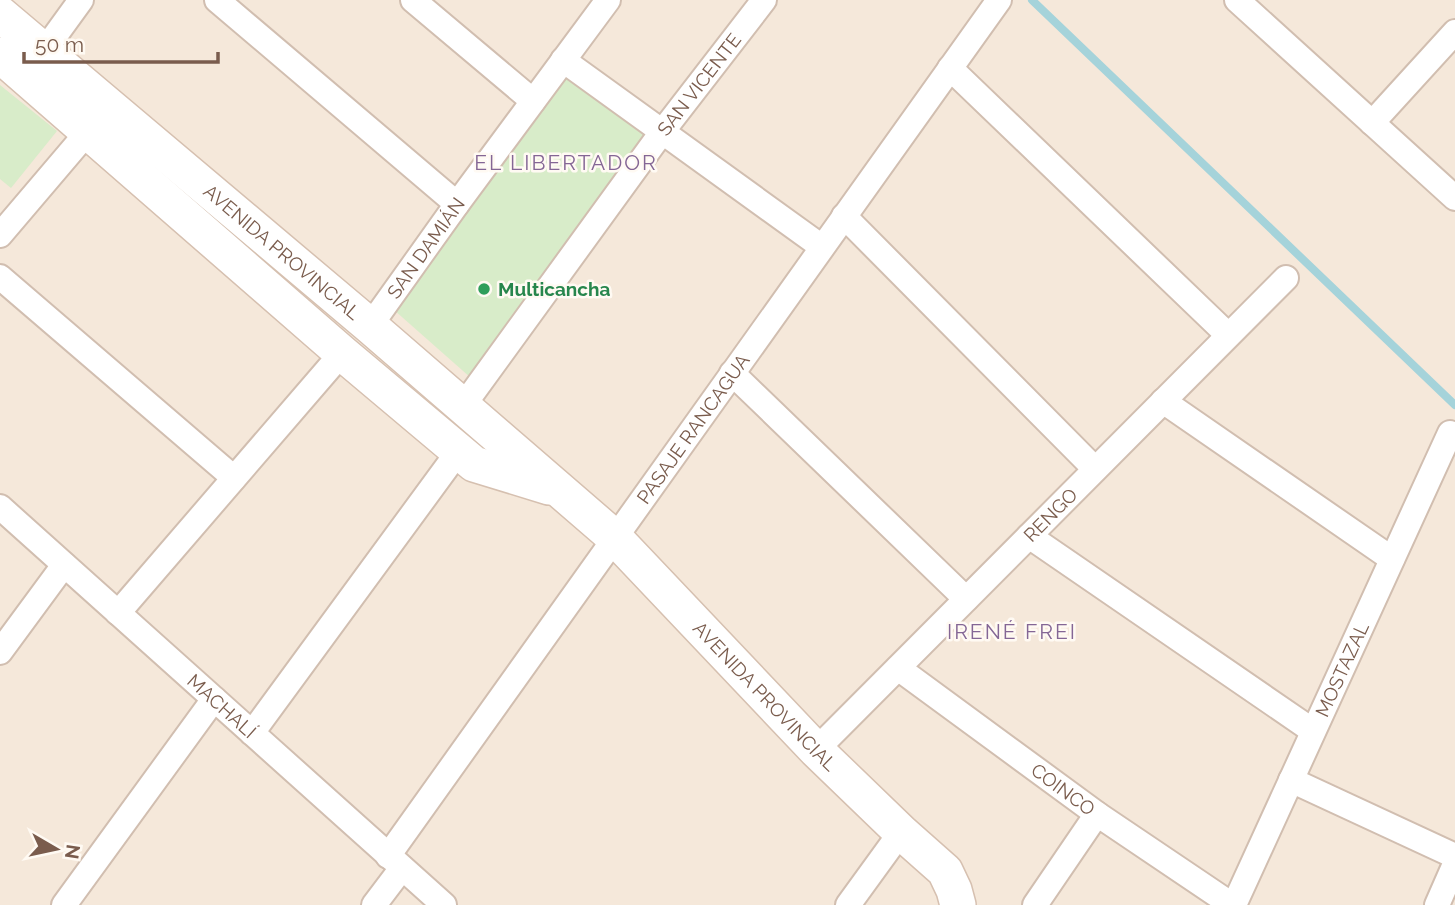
<svg xmlns="http://www.w3.org/2000/svg" width="1455" height="905" font-family="Raleway,sans-serif">
	<rect width="100%" height="100%" fill="#fdf6ec"/>
	<rect fill="#f5e8da" x="0" y="0" width="1455" height="905"/>
	<g fill="#d8ecc9">
		<polygon points="565,71 647,135 471,378 394,310"/>
		<polygon points="0,85 57,131 11,188 0,179"/>
	</g>
	<g fill="none" stroke-linecap="round" stroke-linejoin="round">
		<polyline stroke="#a5d3da" stroke-width="8" points="1032,0 1455,405"/>
		<defs>
			<g id="street">
				<polyline points="217,0 457,204"/>
				<polyline points="413,0 533,101"/>
				<polyline points="1237,0 1455,198"/>
				<polyline points="44,51 81,0"/>
				<polyline points="563,60 822,247"/>
				<polyline points="950,68 1228,335"/>
				<polyline points="1372,123 1455,32"/>
				<polyline points="844,216 1095,469"/>
				<polyline points="0,235 97,121"/>
				<polyline points="0,277 234,478"/>
				<path id="s1" d="M370 326 457 204 608 0"/>
				<polyline points="732,373 966,599"/>
				<polyline points="1163,401 1392,559"/>
				<path id="s2" d="M463 406 662 132 764 0"/>
				<path id="s3" d="M0 507 444 905"/>
				<polyline points="1029,536 1313,731"/>
				<polyline points="118,613 342,353"/>
				<polyline points="0,652 64,565"/>
				<path id="s4" d="M898 668 1097 814 1232 905"/>
				<polyline points="252,733 458,452"/>
				<path id="s5" d="M816 750 1286 278"/>
				<polyline points="1291,780 1455,856"/>
				<path id="s6" d="M388 856 999 0"/>
				<polyline points="64,905 214,699"/>
				<polyline points="374,905 402,868"/>
				<polyline points="848,905 901,832"/>
				<polyline points="1035,905 1097,814"/>
				<path id="s7" d="M1234 905 1450 433"/>
				<polyline points="1437,905 1455,864"/>
			</g>
			<g id="secondary">
				<path id="s8" d="M0 14 370 326 614 537 816 750 901 832 945 871 954 890 958 905"/>
				<polyline points="0,55 342,353 474,464 549,487"/>
			</g>
		</defs>
		<use href="#street" stroke="#d1beb0" stroke-width="28"/>
		<use href="#secondary" stroke="#d6c0b0" stroke-width="38"/>
		<use href="#street" stroke="#fff" stroke-width="24"/>
		<use href="#secondary" stroke="#fff" stroke-width="35"/>
	</g>
	<circle fill="#2e9e5b" stroke="#fffaf3" stroke-width="2.5" cx="484" cy="289" r="7"/>
	<g text-anchor="middle" dominant-baseline="central" stroke-width="5" stroke-linejoin="round" paint-order="stroke">
		<g font-size="19" fill="#7a5c4d" stroke="#fffaf3">
			<text stroke="none"><textPath href="#s2" startOffset="399">SAN VICENTE</textPath></text>
			<text stroke="none"><textPath href="#s1" startOffset="96">SAN DAMIÁN</textPath></text>
			<text stroke="none"><textPath href="#s8" startOffset="369">AVENIDA PROVINCIAL</textPath></text>
			<text stroke="none"><textPath href="#s6" startOffset="525">PASAJE RANCAGUA</textPath></text>
			<text stroke="none"><textPath href="#s5" startOffset="332">RENGO</textPath></text>
			<text stroke="none"><textPath href="#s7" startOffset="259">MOSTAZAL</textPath></text>
			<text stroke="none"><textPath href="#s8" startOffset="1026">AVENIDA PROVINCIAL</textPath></text>
			<text stroke="none"><textPath href="#s3" startOffset="298">MACHALÍ</textPath></text>
			<text stroke="none"><textPath href="#s4" startOffset="205">COINCO</textPath></text>
		</g>
		<g font-size="19" font-weight="bold" fill="#27864d" stroke="#fffaf3" text-anchor="start">
			<text x="498" y="289">Multicancha</text>
		</g>
		<g font-size="21" letter-spacing="2" fill="#846695" stroke="#fffaf3">
			<text x="566" y="162">EL LIBERTADOR</text>
			<text x="1012" y="631">IRENÉ FREI</text>
		</g>
	</g>
	<g transform="translate(56 849) rotate(99)" stroke="#fffaf3" stroke-width="5" paint-order="stroke">
	<path d="M0-5L12 26L0 18L-12 26Z" fill="#7a5c4d"/>
	<text y="-10" font-size="19" font-weight="bold" text-anchor="middle" fill="#7a5c4d">N</text>
	</g>
	<path d="M24 52v10h194v-10" fill="none" stroke="#7a5c4d" stroke-width="3.5"/>
	<text x="35" y="52" font-size="21" fill="#7a5c4d" stroke="#fffaf3" stroke-width="5" paint-order="stroke">50 m</text>
</svg>
